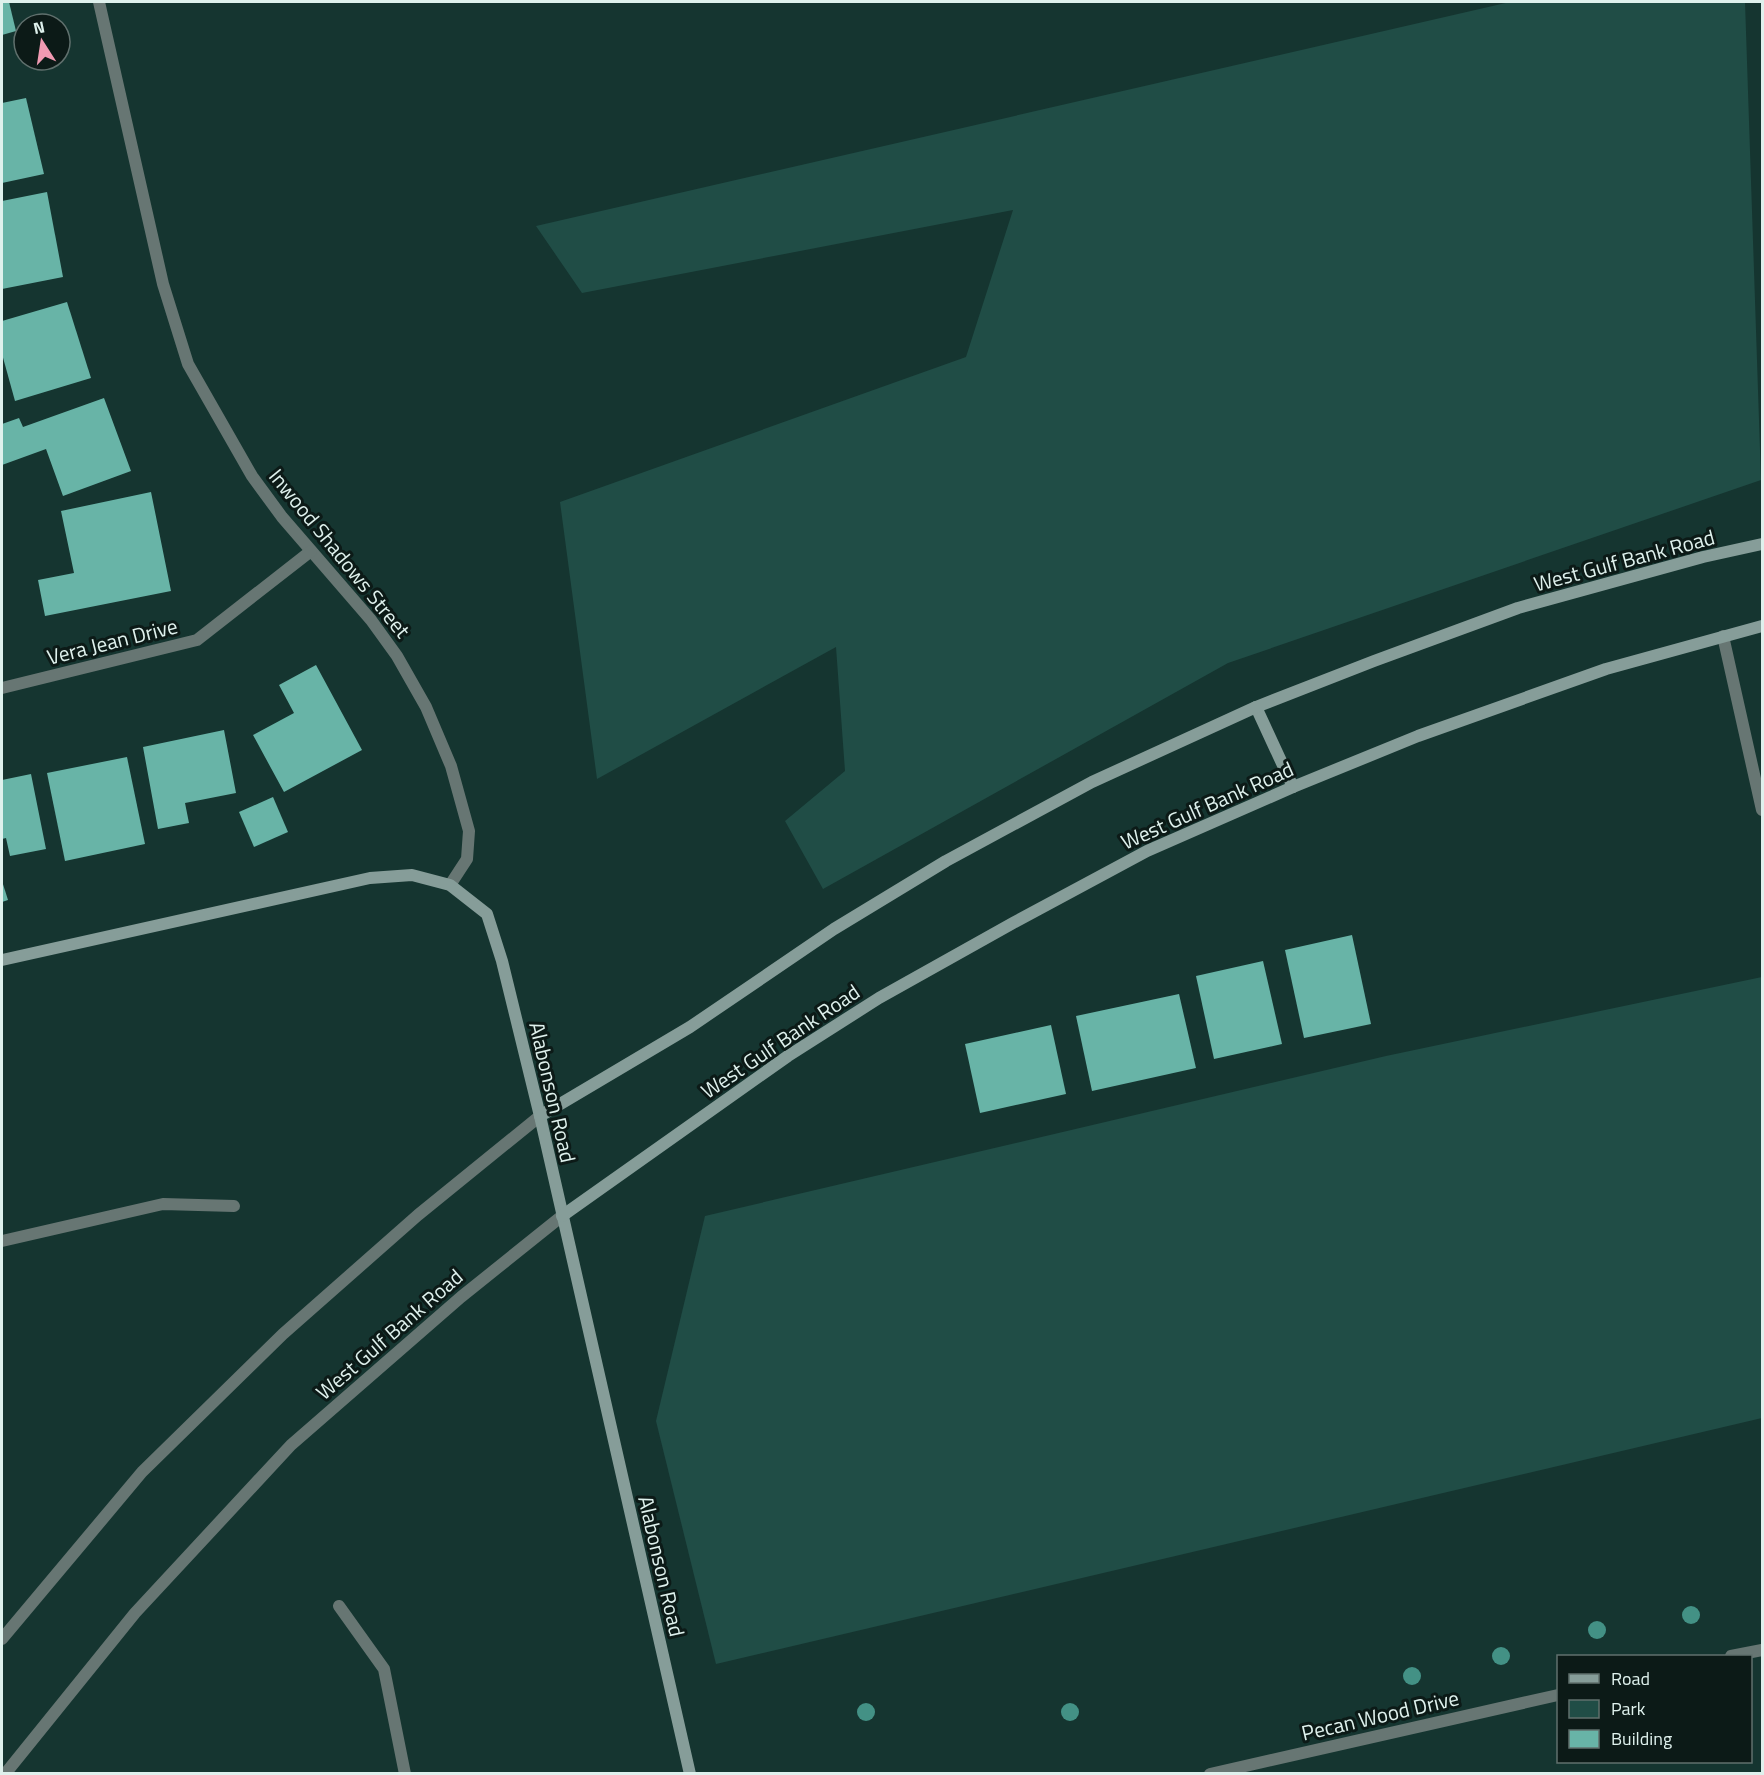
<svg xmlns="http://www.w3.org/2000/svg" width="1764" height="1775" font-family="'Titillium Web',sans-serif">
	<rect width="100%" height="100%" fill="#153530"/>
	<g fill="#204d46">
		<polygon points="1510,2 1745,2 1761,480 1228,663 823,889 785,821 845,771 836,647 597,779 560,502 966,357 1013,210 582,293 536,226"/>
		<polygon points="1762,977 1762,1418 716,1664 656,1421 705,1216 1386,1056"/>
	</g>
	<g fill="#68b4a7">
		<polygon points="2,2 9,2 16,31 2,35"/>
		<polygon points="26,98 44,174 2,183 2,103"/>
		<polygon points="47,192 63,277 2,289 2,201"/>
		<polygon points="67,302 91,378 15,401 2,354 2,321"/>
		<polygon points="104,398 131,471 63,496 46,449 2,465 2,424 19,418 23,427"/>
		<polygon points="151,492 171,591 45,616 38,580 74,573 61,511"/>
		<polygon points="316,665 362,750 284,792 253,735 294,713 279,685"/>
		<polygon points="224,730 236,793 185,803 189,823 158,829 143,747"/>
		<polygon points="127,757 145,844 65,861 47,773"/>
		<polygon points="31,774 46,849 10,856 6,838 2,839 2,780"/>
		<polygon points="273,797 288,832 254,847 239,812"/>
		<polygon points="2,881 8,900 2,902"/>
		<polygon points="1352,935 1371,1024 1304,1038 1285,950"/>
		<polygon points="1263,961 1282,1044 1214,1059 1196,976"/>
		<polygon points="1179,994 1196,1068 1092,1091 1076,1016"/>
		<polygon points="1051,1025 1066,1094 980,1113 965,1044"/>
	</g>
	<g fill="none" stroke-linecap="round" stroke-linejoin="round">
		<polyline stroke="#677673" stroke-width="12" points="1723,636 1762,810"/>
		<g stroke="#677673" stroke-width="12">
			<polyline points="99,2 163,284 188,364 252,476 282,517 371,620 397,656 426,707 451,766 469,831 467,859 450,885"/>
			<polyline points="2,688 197,640 311,551"/>
			<polyline points="2,1241 163,1204 234,1206"/>
			<polyline points="339,1606 384,1669 405,1774"/>
			<polyline points="2,1639 142,1472 283,1334 418,1215 540,1116"/>
			<polyline points="1731,1656 1762,1650"/>
			<polyline points="5,1774 135,1613 291,1445 461,1297 562,1216"/>
			<polyline points="1210,1774 1558,1695"/>
		</g>
		<g stroke="#869d99" stroke-width="12">
			<polyline points="1256,707 1293,787"/>
			<polyline points="2,960 370,878 412,875 450,885 487,914 502,961 540,1116 690,1774"/>
			<polyline points="540,1116 690,1027 834,929 946,861 1092,782 1256,707 1374,661 1518,608 1703,557 1762,544"/>
			<polyline points="562,1216 788,1056 879,998 1013,923 1147,851 1293,787 1418,736 1606,669 1762,626"/>
		</g>
	</g>
	<g fill="#439185">
		<circle cx="1691" cy="1615" r="9"/>
		<circle cx="1597" cy="1630" r="9"/>
		<circle cx="1501" cy="1656" r="9"/>
		<circle cx="1412" cy="1676" r="9"/>
		<circle cx="866" cy="1712" r="9"/>
		<circle cx="1070" cy="1712" r="9"/>
	</g>
	<g text-anchor="middle" dominant-baseline="central" stroke-width="6" stroke-linejoin="round" paint-order="stroke">
		<g font-size="21" fill="#dff1ed" stroke="#0c1a17">
			<text transform="translate(340 553) rotate(51)">Inwood Shadows Street</text>
			<text transform="translate(1624 560) rotate(-15)">West Gulf Bank Road</text>
			<text transform="translate(112 641) rotate(-14)">Vera Jean Drive</text>
			<text transform="translate(1207 805) rotate(-24)">West Gulf Bank Road</text>
			<text transform="translate(780 1041) rotate(-34)">West Gulf Bank Road</text>
			<text transform="translate(553 1092) rotate(77)">Alabonson Road</text>
			<text transform="translate(389 1334) rotate(-41)">West Gulf Bank Road</text>
			<text transform="translate(662 1566) rotate(77)">Alabonson Road</text>
			<text transform="translate(1380 1715) rotate(-13)">Pecan Wood Drive</text>
		</g>
	</g>
	<rect width="1764" height="1775" fill="none" stroke="#dff1ed" stroke-width="6"/>
	<rect x="1557" y="1655" width="195" height="108" fill="#0c1a17" stroke="#60706d" stroke-width="1.5"/>
	<rect x="1569" y="1674" width="30" height="9" fill="#869d99" stroke="#60706d" stroke-width="1.5"/>
	<text x="1611" y="1685" font-size="18" fill="#dff1ed">Road</text>
	<rect x="1569" y="1700" width="30" height="18" fill="#204d46" stroke="#60706d" stroke-width="1.5"/>
	<text x="1611" y="1715" font-size="18" fill="#dff1ed">Park</text>
	<rect x="1569" y="1730" width="30" height="18" fill="#68b4a7" stroke="#60706d" stroke-width="1.5"/>
	<text x="1611" y="1745" font-size="18" fill="#dff1ed">Building</text>
	<g transform="translate(42 42) rotate(348)"><circle r="28" fill="#0c1a17" stroke="#60706d" stroke-width="1.5"/>
	<path d="M0-4.5L10 22L0 15L-10 22Z" fill="#f19ab2"/>
	<text y="-9" font-size="16" font-weight="bold" text-anchor="middle" fill="#dff1ed">N</text>
	</g>
</svg>
